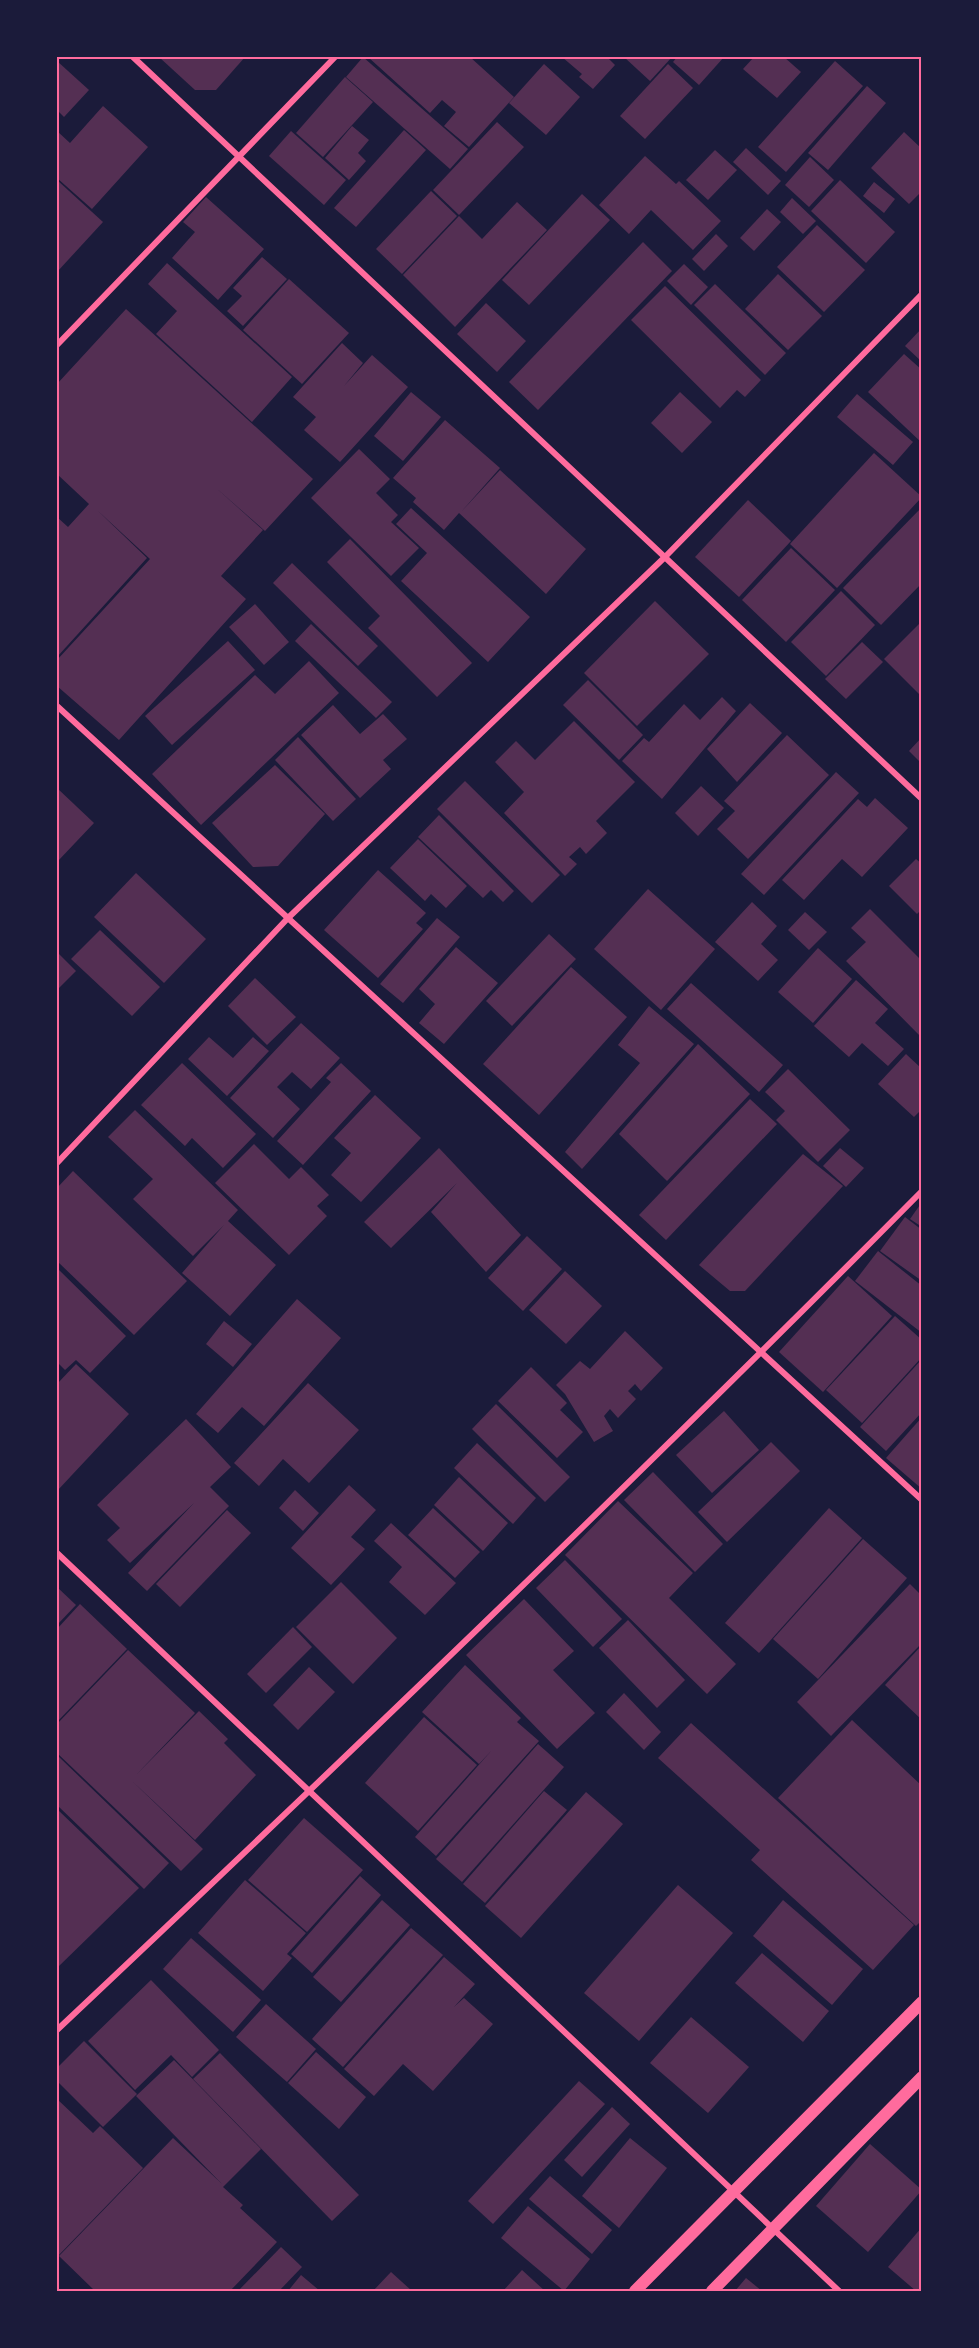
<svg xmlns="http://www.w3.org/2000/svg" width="979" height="2348" font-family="'PT Serif',serif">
	<rect width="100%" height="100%" fill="#1b1b3a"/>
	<g fill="#542f53">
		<polygon points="159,57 245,57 216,90 195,90"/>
		<polygon points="363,57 468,149 450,169 346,77"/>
		<polygon points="368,57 470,57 514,97 469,147 444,126 456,112 442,100 430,113"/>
		<polygon points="562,57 607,57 615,65 593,89 579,77 582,74"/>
		<polygon points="624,57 672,57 650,81"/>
		<polygon points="677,57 724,57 699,85 673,62"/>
		<polygon points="754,57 784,57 801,72 777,98 743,69"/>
		<polygon points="57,61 89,90 64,117 57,110"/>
		<polygon points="835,61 863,86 786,172 758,147"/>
		<polygon points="544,64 580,97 546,135 509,103"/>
		<polygon points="668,64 693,88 645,139 620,116"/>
		<polygon points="345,77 373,102 323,157 296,133"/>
		<polygon points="867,86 886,103 828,170 808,153"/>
		<polygon points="103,106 148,147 92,209 57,178 57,131 70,143"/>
		<polygon points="497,122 524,147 459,215 433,190"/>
		<polygon points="352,126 369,140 358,153 366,161 349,180 325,158"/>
		<polygon points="404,130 426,150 356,227 334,208"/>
		<polygon points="291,131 346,180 324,205 269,156"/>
		<polygon points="904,132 922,149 922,191 909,204 871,168"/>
		<polygon points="746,148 781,181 768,195 733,162"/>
		<polygon points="715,150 737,170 708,200 686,180"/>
		<polygon points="645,156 676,184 679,181 721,221 693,250 651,210 629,234 599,205"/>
		<polygon points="810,157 834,180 809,207 785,185"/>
		<polygon points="57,180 103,222 57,272"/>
		<polygon points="840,180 895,232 866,263 811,211"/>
		<polygon points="874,182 895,199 884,213 863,196"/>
		<polygon points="431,191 457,216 402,274 376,249"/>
		<polygon points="582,194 610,220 529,305 502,280"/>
		<polygon points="206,197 264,249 218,300 172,258 195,232 183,222"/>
		<polygon points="792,198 816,221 803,234 780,212"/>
		<polygon points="517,202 547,230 455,327 403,275 459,216 482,239"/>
		<polygon points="767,209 781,222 754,251 740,238"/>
		<polygon points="817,225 865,270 824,312 777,267"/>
		<polygon points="716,234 728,246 704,271 692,259"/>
		<polygon points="643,242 672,271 538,410 509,382"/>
		<polygon points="262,257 287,279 243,326 227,311 242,296 233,288"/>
		<polygon points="167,263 292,377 252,422 156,334 177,311 148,284"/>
		<polygon points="684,264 708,287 691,305 667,281"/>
		<polygon points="778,274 822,316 788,350 745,309"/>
		<polygon points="289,279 349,333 302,384 243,330"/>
		<polygon points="715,284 786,353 765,375 694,305"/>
		<polygon points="665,286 761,380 745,397 737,390 720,408 631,320"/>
		<polygon points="486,303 526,341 497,372 457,334"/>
		<polygon points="126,309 313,479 265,531 215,487 263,530 221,576 246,599 119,740 57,686 57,660 150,559 97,510 147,558 57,657 57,517 68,527 89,504 57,474 57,384"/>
		<polygon points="922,328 922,362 905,346"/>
		<polygon points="342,343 363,363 344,386 372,355 408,387 340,462 304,430 316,417 293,397"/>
		<polygon points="904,354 922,370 922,443 868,392"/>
		<polygon points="411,392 441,417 403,461 374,436"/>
		<polygon points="680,392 712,422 682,453 651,423"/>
		<polygon points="857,394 913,442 893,465 837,417"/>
		<polygon points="445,420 500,468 461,512 500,470 586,549 546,594 459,513 444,530 413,502 416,498 393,478"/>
		<polygon points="359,449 390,479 376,493 398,515 391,522 419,548 391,576 311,498"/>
		<polygon points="874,453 922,497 837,588 790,544"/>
		<polygon points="748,500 791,541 739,597 695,557"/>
		<polygon points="922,507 922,583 881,625 843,588"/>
		<polygon points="411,508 530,617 488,662 401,581 427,553 396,524"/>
		<polygon points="350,539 472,663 437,697 368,628 380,616 327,562"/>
		<polygon points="791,548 835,590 786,642 742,600"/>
		<polygon points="292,563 378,646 358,666 273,583"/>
		<polygon points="841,591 875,625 826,676 791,642"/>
		<polygon points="655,601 709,654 637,726 584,673"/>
		<polygon points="255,604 289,642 264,665 229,627"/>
		<polygon points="922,621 922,697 884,659"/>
		<polygon points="311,624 392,702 376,718 295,641"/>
		<polygon points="228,641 255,670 172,745 145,716"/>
		<polygon points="862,642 883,662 846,699 825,679"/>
		<polygon points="309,661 339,693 201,825 152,774 255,675 275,694"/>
		<polygon points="588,680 643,735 619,760 563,705"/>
		<polygon points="722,697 736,711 662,799 622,761 644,738 649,742 684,704 700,720"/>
		<polygon points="750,703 782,733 737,782 707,749"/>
		<polygon points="333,705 360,734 383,714 407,739 383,760 391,769 360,798 301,735"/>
		<polygon points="574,721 635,782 596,821 607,833 586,854 580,847 569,857 577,864 565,876 504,813 524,792 495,762 516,741 535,760"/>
		<polygon points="787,735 829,775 748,859 717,829 735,811 724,801"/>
		<polygon points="298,737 356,799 333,821 275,760"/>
		<polygon points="922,737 922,764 909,751"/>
		<polygon points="275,765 325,814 278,866 253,867 212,823"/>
		<polygon points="836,772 859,793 764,895 741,874"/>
		<polygon points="465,781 560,875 532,903 437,809"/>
		<polygon points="701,786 724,808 698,836 675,813"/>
		<polygon points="57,788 94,823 57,862"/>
		<polygon points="875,798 908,828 862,877 842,859 804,900 782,880 858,799 867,807"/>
		<polygon points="439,815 514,891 503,902 491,890 483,898 418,837"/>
		<polygon points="418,839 467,886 446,908 431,894 425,901 390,868"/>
		<polygon points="916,859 922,864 922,909 917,914 889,886"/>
		<polygon points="378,870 426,913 416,923 423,929 378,978 324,930"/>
		<polygon points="136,873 206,939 164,983 94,917"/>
		<polygon points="648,889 715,949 661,1010 594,949"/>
		<polygon points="752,902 777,926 761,944 778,960 758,981 715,942"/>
		<polygon points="870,909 922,961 922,1038 846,961 866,942 851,928"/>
		<polygon points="805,912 827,932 809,950 788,930"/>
		<polygon points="437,918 460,937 403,1003 380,984"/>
		<polygon points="100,930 160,987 132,1016 71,959"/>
		<polygon points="549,934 576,959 512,1026 486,1001"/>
		<polygon points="456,947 498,983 444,1044 419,1023 435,1004 419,989"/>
		<polygon points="818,948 852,979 813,1023 778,992"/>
		<polygon points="57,952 76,971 57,990"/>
		<polygon points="571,967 627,1017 539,1115 483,1064"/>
		<polygon points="255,978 296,1017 267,1045 228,1006"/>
		<polygon points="856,980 888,1009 875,1023 904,1049 888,1066 862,1043 849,1057 814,1026"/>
		<polygon points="691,983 783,1065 759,1092 667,1009"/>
		<polygon points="649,1006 694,1044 582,1169 565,1152 640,1063 618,1045"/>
		<polygon points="301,1023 340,1058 311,1089 292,1072 277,1087 300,1109 273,1138 230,1098"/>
		<polygon points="209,1037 233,1058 253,1037 269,1051 227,1096 188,1059"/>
		<polygon points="698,1044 750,1094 667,1181 619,1134"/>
		<polygon points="906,1054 922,1069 922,1109 914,1117 878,1084"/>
		<polygon points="182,1063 256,1134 223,1168 192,1138 185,1146 141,1105"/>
		<polygon points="341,1063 371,1091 303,1165 277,1141 331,1082 326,1078"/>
		<polygon points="788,1069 850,1130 818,1162 776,1120 785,1111 765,1092"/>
		<polygon points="375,1095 421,1138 361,1202 331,1175 351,1153 334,1138"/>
		<polygon points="750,1099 777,1124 666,1240 639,1215"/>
		<polygon points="135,1110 238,1210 228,1221 276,1265 230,1316 182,1273 224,1225 193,1256 133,1199 153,1179 108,1137"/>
		<polygon points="254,1144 289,1179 301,1167 329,1195 317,1206 327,1216 289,1255 215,1183"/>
		<polygon points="439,1148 521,1235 486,1272 431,1212 457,1183 391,1248 364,1222"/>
		<polygon points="840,1148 864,1168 846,1187 823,1166"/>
		<polygon points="803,1154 843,1186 745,1291 730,1291 699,1265"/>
		<polygon points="73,1171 187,1281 134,1335 57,1261 57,1188"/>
		<polygon points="922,1202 922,1227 910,1219"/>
		<polygon points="905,1217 922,1230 922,1281 880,1251"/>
		<polygon points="527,1236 562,1269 523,1311 488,1278"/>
		<polygon points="878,1251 922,1286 922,1333 855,1281"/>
		<polygon points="57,1268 126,1336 90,1373 76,1360 65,1370 57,1362"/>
		<polygon points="565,1271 602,1306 566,1344 529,1310"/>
		<polygon points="848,1276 892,1316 823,1392 779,1352"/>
		<polygon points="297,1299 341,1338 264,1426 242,1407 218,1433 196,1414"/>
		<polygon points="895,1316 922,1340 922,1357 862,1423 826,1390"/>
		<polygon points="224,1321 252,1344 233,1367 206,1344"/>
		<polygon points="625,1331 663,1368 641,1391 635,1384 628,1391 636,1399 618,1418 610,1409 604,1416 613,1431 594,1442 565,1394 556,1385 580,1361 590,1369"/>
		<polygon points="922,1359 922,1412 886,1451 860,1427"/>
		<polygon points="76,1364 129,1414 57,1491 57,1384"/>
		<polygon points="531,1367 567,1403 560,1410 583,1432 557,1458 498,1401"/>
		<polygon points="308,1383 359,1430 309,1483 283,1459 259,1486 234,1463"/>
		<polygon points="496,1404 570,1477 545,1502 472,1429"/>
		<polygon points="724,1411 759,1450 712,1493 676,1455"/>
		<polygon points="922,1417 922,1489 886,1458"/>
		<polygon points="186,1419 231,1467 210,1487 229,1506 147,1591 128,1573 194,1503 130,1563 107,1540 120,1528 97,1505"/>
		<polygon points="771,1442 800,1471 727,1542 698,1512"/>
		<polygon points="477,1443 536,1498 513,1524 454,1468"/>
		<polygon points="653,1472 723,1544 695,1572 624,1500"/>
		<polygon points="459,1477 508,1523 483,1551 434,1505"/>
		<polygon points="349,1485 376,1510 351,1537 365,1549 331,1585 291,1548"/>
		<polygon points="295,1490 319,1513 303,1531 279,1508"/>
		<polygon points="618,1501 693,1573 669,1598 736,1664 707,1694 565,1555"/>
		<polygon points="433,1508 480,1552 455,1578 408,1535"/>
		<polygon points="829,1508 862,1538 759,1653 725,1623"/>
		<polygon points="227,1510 251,1533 180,1607 156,1584"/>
		<polygon points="391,1523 456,1583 425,1615 389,1582 402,1567 374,1541"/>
		<polygon points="863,1539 907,1578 818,1679 773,1639"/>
		<polygon points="565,1560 622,1619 593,1647 536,1588"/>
		<polygon points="341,1582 397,1638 353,1684 296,1627"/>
		<polygon points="910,1584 922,1596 922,1643 831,1736 797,1702"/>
		<polygon points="57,1587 76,1605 57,1625"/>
		<polygon points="524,1599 574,1651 553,1670 595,1713 557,1749 466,1655"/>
		<polygon points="80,1604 127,1649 57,1722 57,1629"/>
		<polygon points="628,1620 685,1680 657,1708 599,1648"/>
		<polygon points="293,1627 312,1647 266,1693 247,1674"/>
		<polygon points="922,1645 922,1720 885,1685"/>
		<polygon points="128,1650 195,1713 136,1775 199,1711 228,1739 224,1743 256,1775 195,1840 131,1780 203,1849 181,1871 57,1753 57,1724"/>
		<polygon points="465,1665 521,1718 517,1722 539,1741 436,1856 415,1837 492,1750 479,1764 422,1712"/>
		<polygon points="309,1667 335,1692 298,1730 273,1705"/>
		<polygon points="624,1693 661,1732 644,1750 606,1712"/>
		<polygon points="424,1717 477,1765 418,1831 365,1783"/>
		<polygon points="852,1720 922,1786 922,1920 916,1926 778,1798"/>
		<polygon points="691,1723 914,1925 873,1970 751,1860 760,1850 658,1758"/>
		<polygon points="538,1744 564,1767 462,1882 436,1859"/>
		<polygon points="57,1755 169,1863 144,1889 57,1805"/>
		<polygon points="544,1791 567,1810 485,1903 463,1884"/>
		<polygon points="586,1792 623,1824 521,1938 485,1906"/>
		<polygon points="57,1809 139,1888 57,1968"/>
		<polygon points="304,1818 363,1870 307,1932 248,1880"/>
		<polygon points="360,1876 381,1895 312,1973 291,1954"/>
		<polygon points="245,1880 306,1933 287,1954 292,1958 263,1991 198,1933"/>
		<polygon points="678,1885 733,1933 639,2041 584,1993"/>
		<polygon points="382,1900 410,1925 341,2002 313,1977"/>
		<polygon points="783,1900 863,1969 832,2005 753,1936"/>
		<polygon points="411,1928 443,1955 343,2067 312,2039"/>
		<polygon points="191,1938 261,2000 233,2032 163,1969"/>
		<polygon points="762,1953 829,2011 803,2042 735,1983"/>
		<polygon points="444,1957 475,1984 454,2007 464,1998 493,2024 433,2091 403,2064 374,2096 344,2069"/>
		<polygon points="151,1980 219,2050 192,2077 171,2055 135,2090 88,2041"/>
		<polygon points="266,2004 316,2049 287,2082 236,2037"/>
		<polygon points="691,2017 749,2067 708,2113 650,2063"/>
		<polygon points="84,2041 137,2094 103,2127 57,2081 57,2068"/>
		<polygon points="316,2052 366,2097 339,2129 288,2083"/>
		<polygon points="220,2053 359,2195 332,2221 193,2079"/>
		<polygon points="174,2060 261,2149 223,2187 243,2205 240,2208 277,2242 230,2291 95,2291 59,2256 173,2138 222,2184 136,2096"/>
		<polygon points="579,2081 605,2104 493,2224 468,2201"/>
		<polygon points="57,2099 93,2133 100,2126 143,2168 57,2257"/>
		<polygon points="612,2107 630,2124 582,2177 564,2160"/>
		<polygon points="630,2138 667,2168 619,2228 582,2196"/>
		<polygon points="870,2144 922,2190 868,2252 816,2206"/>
		<polygon points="550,2176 612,2230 592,2254 529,2199"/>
		<polygon points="528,2206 590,2259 564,2291 501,2238"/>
		<polygon points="922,2227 922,2291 916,2291 888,2267"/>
		<polygon points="281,2247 302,2267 279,2291 238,2291"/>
		<polygon points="522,2270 545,2291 503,2291"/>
		<polygon points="391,2272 412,2291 373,2291"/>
		<polygon points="301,2275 320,2291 288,2291"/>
		<polygon points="746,2278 762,2291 735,2291"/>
	</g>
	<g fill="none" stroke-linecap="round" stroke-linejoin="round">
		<g stroke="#ff6b9d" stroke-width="6">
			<polyline points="133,57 922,799"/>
			<polyline points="57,345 335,57"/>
			<polyline points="57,706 922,1500"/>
			<polyline points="57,1163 288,918 665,557 922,294"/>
			<polyline points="57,1553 839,2291"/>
			<path d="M57 2030C349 1755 639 1477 922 1191"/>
		</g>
		<g stroke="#ff6b9d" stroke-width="12">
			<polyline points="635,2291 922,2002"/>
			<polyline points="712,2291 922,2077"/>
		</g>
	</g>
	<rect width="979" height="2348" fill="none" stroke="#1b1b3a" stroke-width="117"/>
	<rect x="58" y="58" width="862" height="2232" fill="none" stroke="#ff6b9d" stroke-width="2"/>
</svg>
